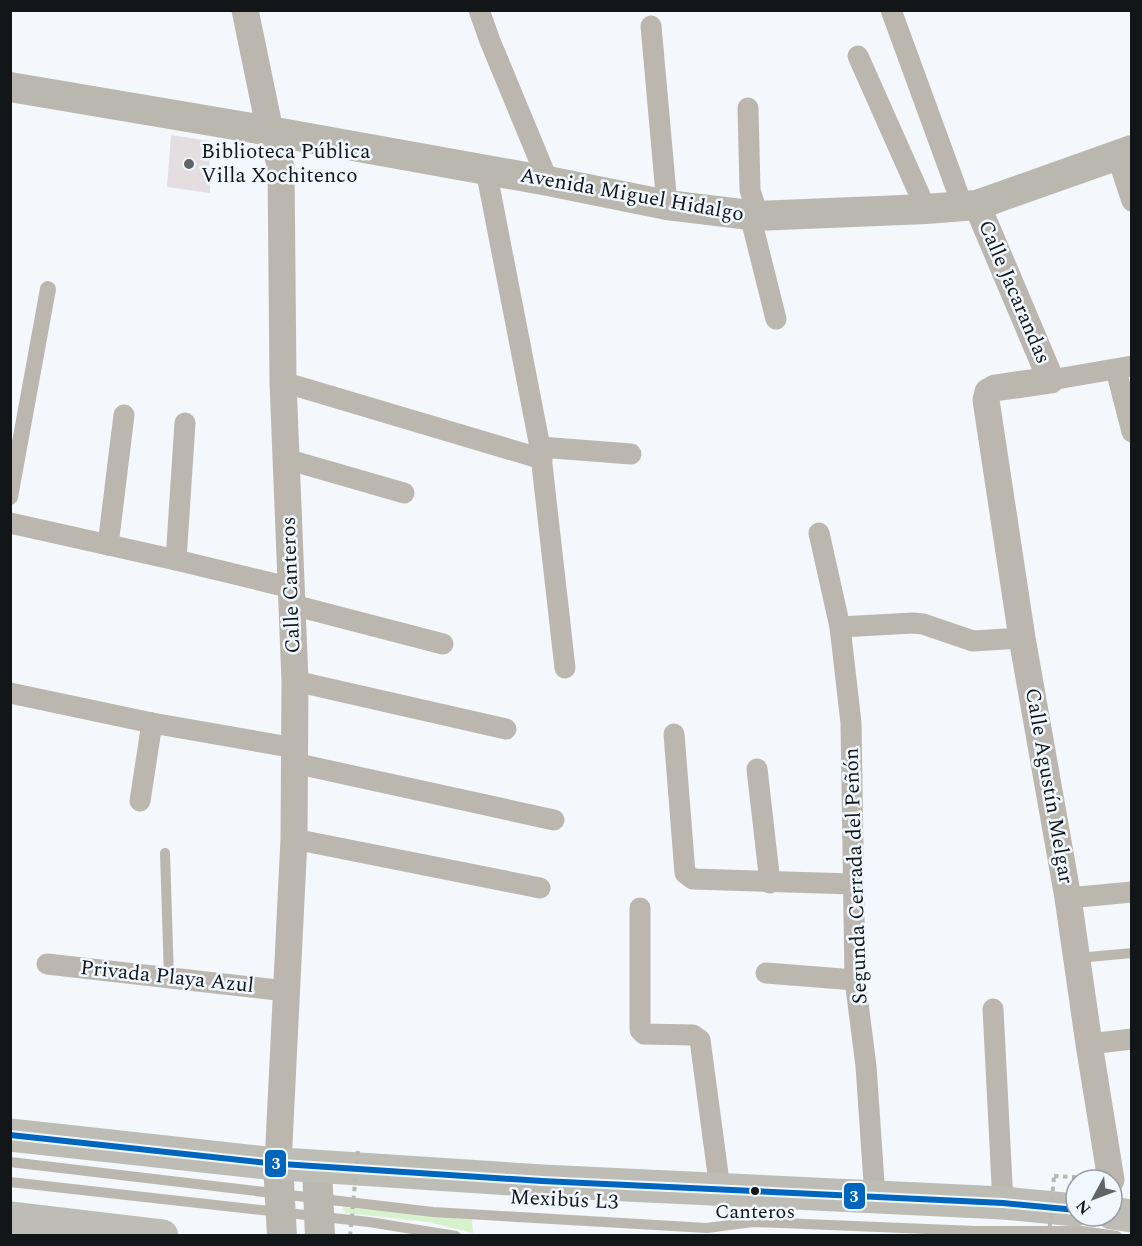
<svg xmlns="http://www.w3.org/2000/svg" width="1142" height="1246" font-family="Spectral,serif">
	<rect width="100%" height="100%" fill="#f4f7fc"/>
	<polygon fill="#d9f2ce" points="342,1207 472,1219 473,1233 428,1222 346,1213"/>
	<polygon fill="#e4dee0" points="171,135 209,141 210,193 167,187"/>
	<g fill="none" stroke-linecap="round" stroke-linejoin="round">
		<polyline stroke="#b8b7b3" stroke-width="4" stroke-dasharray="4.5 4.5" stroke-linecap="butt" points="1054,1176 1090,1178"/>
		<g stroke="#bcb7ae" stroke-width="10">
			<polyline points="165,853 169,978"/>
			<polyline points="1078,958 1132,953"/>
			<polyline points="10,1162 433,1212 707,1228 753,1222 976,1231 1082,1231 1117,1236"/>
			<polyline points="10,1182 369,1222 456,1236"/>
		</g>
		<polyline stroke="#bcb7ae" stroke-width="16" points="10,497 48,289"/>
		<g stroke="#bcb7ae" stroke-width="21">
			<polyline points="479,10 490,41 548,181"/>
			<polyline points="891,10 963,207"/>
			<polyline points="651,26 667,205"/>
			<polyline points="858,56 926,209"/>
			<polyline points="748,108 750,190 758,216"/>
			<polyline points="1117,156 1132,201"/>
			<polyline points="486,170 540,447 565,668"/>
			<polyline points="750,215 776,319"/>
			<polyline points="1116,370 1132,432"/>
			<polyline points="1051,380 1132,366"/>
			<polyline points="283,382 542,459"/>
			<polyline points="540,447 631,454"/>
			<polyline points="286,459 404,493"/>
			<polyline points="10,523 176,560 292,588"/>
			<polyline points="819,533 840,627 851,723 855,980 866,1066 875,1197"/>
			<polyline points="108,545 124,415"/>
			<polyline points="176,560 185,423"/>
			<polyline points="293,605 443,644"/>
			<polyline points="840,627 913,623 923,624 973,641 1022,638"/>
			<polyline points="295,681 506,729"/>
			<polyline points="10,693 152,723 295,748"/>
			<polyline points="674,734 685,873 693,879 853,884"/>
			<polyline points="294,763 554,820"/>
			<polyline points="757,769 770,883"/>
			<polyline points="140,801 152,723"/>
			<polyline points="294,839 540,888"/>
			<polyline points="1068,898 1132,892"/>
			<polyline points="640,908 640,1030 644,1034 693,1035 700,1040 720,1189"/>
			<polyline points="47,964 286,991"/>
			<polyline points="766,973 855,980"/>
			<polyline points="993,1009 1003,1203"/>
			<polyline points="1089,1044 1132,1039"/>
		</g>
		<g stroke="#bcb7ae" stroke-width="27">
			<polyline points="245,10 270,131 281,167 283,382 295,681 294,839 278,1164"/>
			<polyline points="977,205 1051,380 995,388 988,392 986,400 1022,638 1068,898 1089,1044 1111,1180"/>
		</g>
		<g stroke="#bab7ae" stroke-width="30">
			<polyline points="10,87 270,131 548,181 667,205 758,216 926,209 977,205 1132,150"/>
			<polyline points="278,1164 282,1236"/>
			<polyline points="317,1166 320,1236"/>
		</g>
		<g stroke="#bdbcb5" stroke-width="33">
			<polyline points="10,1135 267,1163 542,1181 1003,1203 1076,1210"/>
			<polyline points="1112,1213 1132,1216"/>
			<polyline points="10,1218 162,1236"/>
		</g>
		<g stroke="#b8b7b3" stroke-width="4" stroke-dasharray="4.5 4.5" stroke-linecap="butt">
			<polyline points="350,1236 358,1151"/>
			<polyline points="1049,1236 1054,1176"/>
		</g>
		<defs>
			<polyline id="bus-1" points="10,1135 267,1163 542,1181 1003,1203 1076,1210"/>
		</defs>
		<use href="#bus-1" stroke="#f0f7ff" stroke-width="10"/>
		<use href="#bus-1" stroke="#0065bd" stroke-width="6"/>
	</g>
	<circle fill="#626568" stroke="#f0f7ff" stroke-width="2" cx="189" cy="164" r="6"/>
	<circle fill="#131619" stroke="#f0f7ff" stroke-width="2" cx="755" cy="1191" r="5"/>
	<g text-anchor="middle" dominant-baseline="central" stroke-width="5" stroke-linejoin="round" paint-order="stroke">
		<g font-size="20" fill="#131619" stroke="#f0f7ff">
			<text x="755" y="1212">Canteros</text>
		</g>
		<g font-size="21" fill="#131619" stroke="#f0f7ff" text-anchor="start">
			<text x="201" y="152">Biblioteca Pública<tspan x="201" dy="24">Villa Xochitenco</tspan></text>
		</g>
		<g font-size="21" fill="#131619" stroke="#f0f7ff">
			<text transform="translate(632 195) rotate(10)">Avenida Miguel Hidalgo</text>
			<text transform="translate(1014 292) rotate(67)">Calle Jacarandas</text>
			<text transform="translate(291 585) rotate(-92)">Calle Canteros</text>
			<text transform="translate(1049 786) rotate(80)">Calle Agustín Melgar</text>
			<text transform="translate(856 876) rotate(-92)">Segunda Cerrada del Peñón</text>
			<text transform="translate(167 977) rotate(6)">Privada Playa Azul</text>
			<text transform="translate(564 1200) rotate(3)">Mexibús L3</text>
		</g>
	</g>
	<g stroke="#f0f7ff" stroke-width="2">
		<rect x="264" y="1149" width="23" height="29" rx="6" fill="#0065bd"/>
		<rect x="843" y="1182" width="23" height="28" rx="6" fill="#0065bd"/>
	</g>
	<g font-size="16" text-anchor="middle" font-weight="bold" fill="#fff">
		<text x="276" y="1169">3</text>
		<text x="854" y="1202">3</text>
	</g>
	<rect width="1142" height="1246" fill="none" stroke="#131619" stroke-width="24"/>
	<g transform="translate(1094 1198) rotate(229)"><circle r="28" fill="#f0f7ff" stroke="#989da3" stroke-width="1.5"/>
	<path d="M0-4.5L10 22L0 15L-10 22Z" fill="#626568"/>
	<text y="-9" font-size="16" font-weight="bold" text-anchor="middle" fill="#131619">N</text>
	</g>
</svg>
